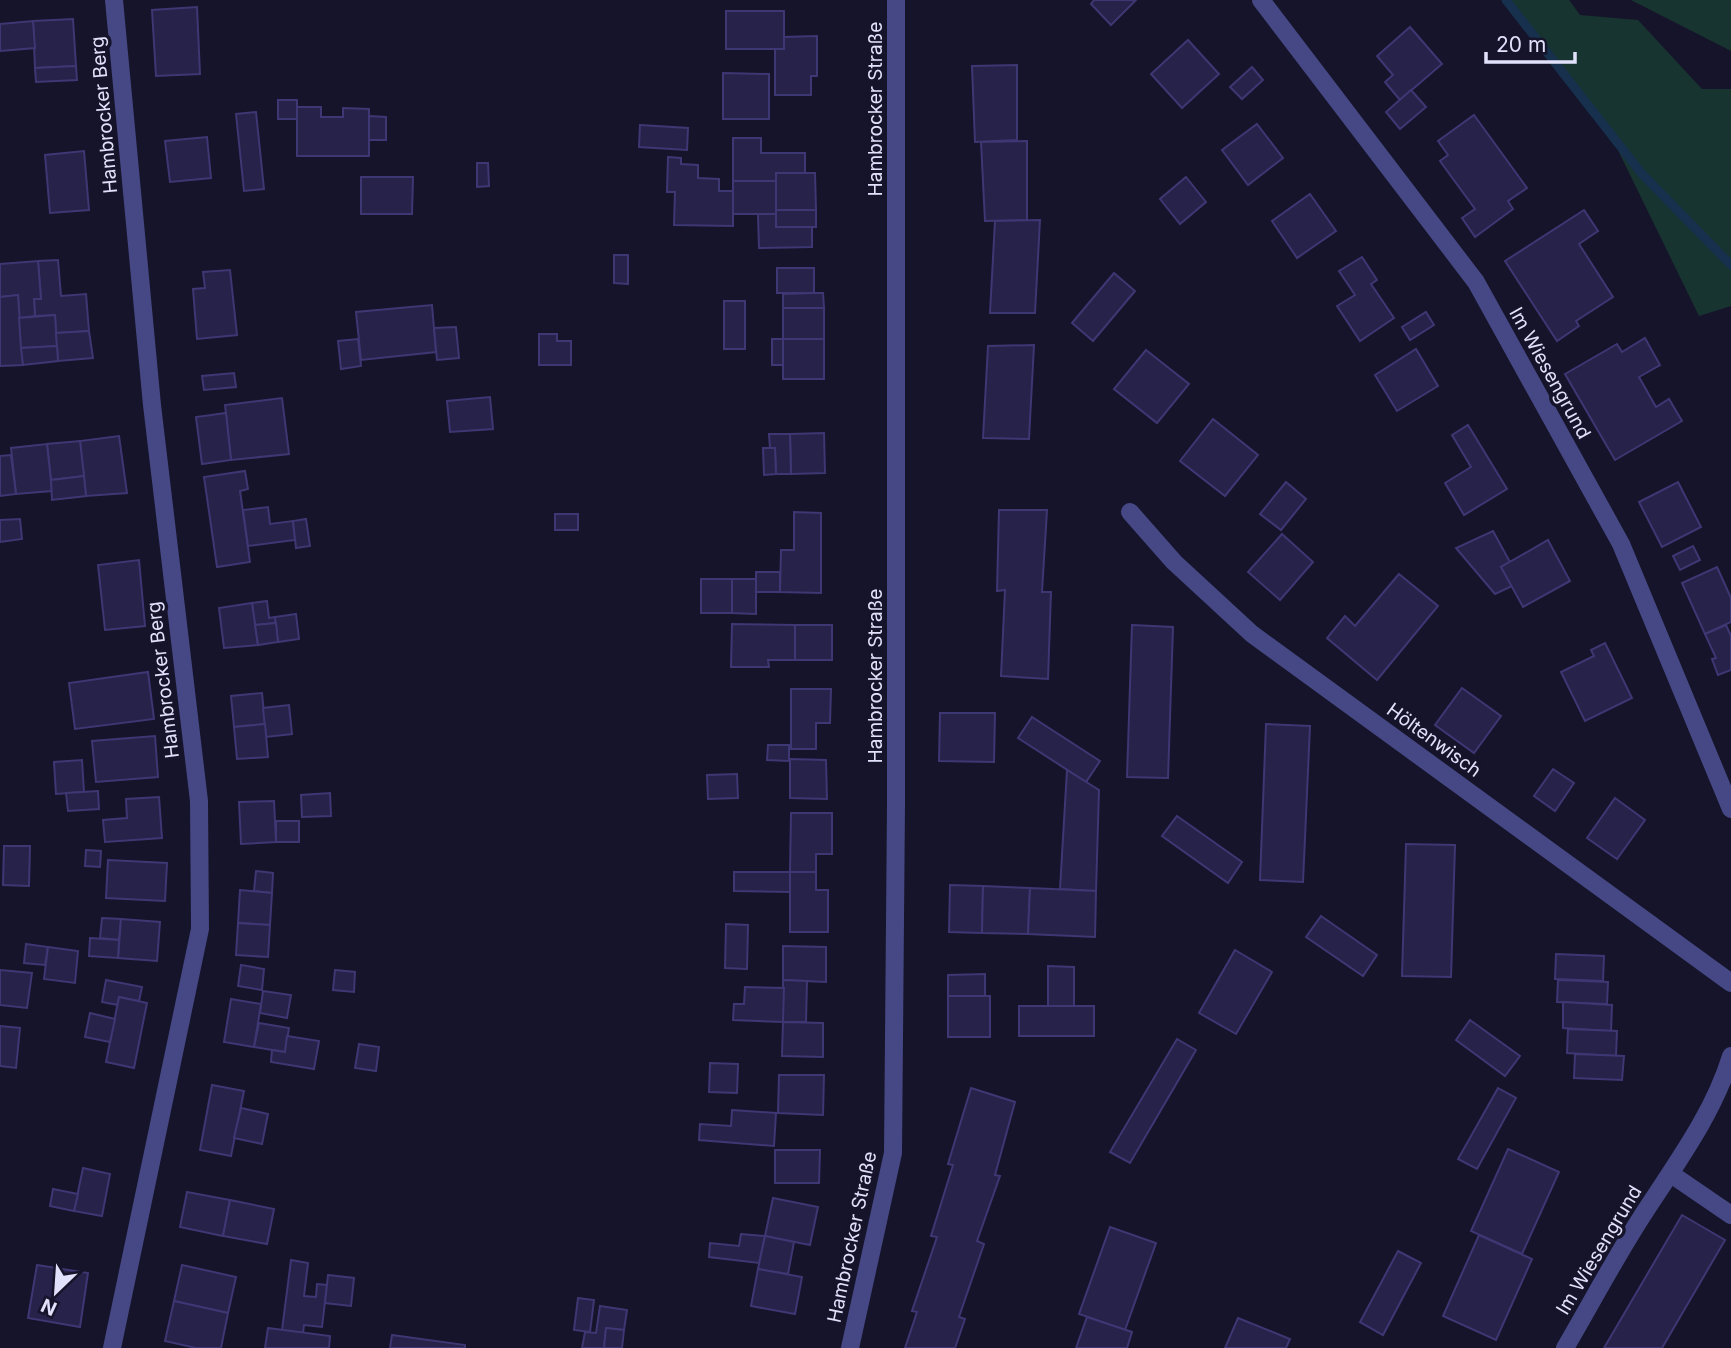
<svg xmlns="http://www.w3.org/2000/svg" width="1731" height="1348" font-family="Inter,sans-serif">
	<rect width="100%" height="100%" fill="#16142a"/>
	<g fill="#183430">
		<polygon points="1508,0 1569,0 1580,15 1638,20 1702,89 1731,89 1731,306 1699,316 1614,142"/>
		<polygon points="1631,0 1731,0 1731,51"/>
	</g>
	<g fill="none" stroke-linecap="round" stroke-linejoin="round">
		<polyline stroke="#16304d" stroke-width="9" points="1506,0 1642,174 1731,265"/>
	</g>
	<g fill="#272249" stroke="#3d3773" stroke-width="2">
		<polygon points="1094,0 1136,0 1111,25 1091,4"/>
		<polygon points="197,7 200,74 156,76 152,10"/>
		<rect x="726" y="11" width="58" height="38"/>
		<polygon points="73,19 76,66 35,68 33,21"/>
		<polygon points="33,21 35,48 0,51 0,24"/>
		<polygon points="1410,27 1442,64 1400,100 1385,82 1393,75 1377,56"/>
		<polygon points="817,36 817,76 811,76 811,95 775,95 775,49 784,49 784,37"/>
		<polygon points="1188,40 1219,74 1182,108 1151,74"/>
		<polygon points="1017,65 1017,140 975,142 972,66"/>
		<polygon points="76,66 77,80 36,82 35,68"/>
		<polygon points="1252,67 1263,80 1242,99 1230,87"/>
		<polygon points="723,73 769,74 769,119 723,119"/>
		<polygon points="1411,90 1426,107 1400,129 1386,112"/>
		<rect x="278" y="100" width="19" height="19"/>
		<polygon points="297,107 321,107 321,117 343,117 343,108 369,109 369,156 297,156"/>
		<polygon points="256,112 264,189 244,191 236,114"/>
		<polygon points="1474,115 1527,188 1508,201 1513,209 1475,237 1462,218 1475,209 1440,161 1448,155 1438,141"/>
		<polygon points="369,116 386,117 386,140 369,140"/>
		<polygon points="1257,124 1283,158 1248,185 1222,150"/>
		<polygon points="640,125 688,128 687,150 639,147"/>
		<polygon points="207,137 211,178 170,182 165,141"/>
		<polygon points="733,138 761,138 761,153 805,153 805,173 776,173 776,181 733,181"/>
		<polygon points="1027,141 1027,220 985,221 981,142"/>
		<polygon points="84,151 89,210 50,213 45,155"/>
		<polygon points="668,157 681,158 681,164 698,165 698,178 719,179 719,191 733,191 733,226 674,225 675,192 667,192"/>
		<polygon points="477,163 488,163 489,186 477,187"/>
		<polygon points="776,173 815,173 816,210 776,210"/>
		<polygon points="361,177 413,177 412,214 361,214"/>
		<polygon points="1186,177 1206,202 1180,224 1160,199"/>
		<rect x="733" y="181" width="43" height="33"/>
		<polygon points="1310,194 1336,231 1297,258 1272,221"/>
		<rect x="776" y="210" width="40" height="17"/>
		<polygon points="1584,210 1598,231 1579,244 1613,297 1576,321 1579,326 1557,341 1505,261"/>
		<polygon points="758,214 776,214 776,227 812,227 812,247 759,248"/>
		<polygon points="1040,220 1035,313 990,313 995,221"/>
		<polygon points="614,255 628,255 628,284 614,283"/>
		<polygon points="1362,257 1377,280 1371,284 1394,318 1360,341 1337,306 1355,295 1339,271"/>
		<polygon points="58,260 61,296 86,294 89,331 56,333 55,315 35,316 34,299 41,299 38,261"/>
		<polygon points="38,261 41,299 34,299 35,316 19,318 18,295 0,297 0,264"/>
		<rect x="777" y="268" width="37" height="25"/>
		<polygon points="230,270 237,335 197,339 193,289 205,288 203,272"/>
		<polygon points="1114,273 1135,291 1093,341 1072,323"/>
		<polygon points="814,293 823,293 824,308 783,308 783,294"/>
		<polygon points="18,295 23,365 0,366 0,297"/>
		<rect x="724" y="301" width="21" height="48"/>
		<polygon points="432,305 436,352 361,360 356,312"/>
		<rect x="783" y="308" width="41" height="31"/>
		<polygon points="1426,312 1434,325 1410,340 1402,327"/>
		<polygon points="55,315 57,346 21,348 19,318"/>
		<polygon points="456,327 459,358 437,360 434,328"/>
		<polygon points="89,331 93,358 58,361 56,333"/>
		<polygon points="539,334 557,334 557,341 571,341 571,365 539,365"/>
		<polygon points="1645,338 1660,365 1639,377 1656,407 1669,399 1682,421 1615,460 1565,374 1617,344 1622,352"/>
		<polygon points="358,339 361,366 341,369 338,341"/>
		<rect x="772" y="339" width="11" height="26"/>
		<rect x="783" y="339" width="41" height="40"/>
		<polygon points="1034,345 1029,439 983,438 988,346"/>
		<polygon points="57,346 58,361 23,365 21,348"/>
		<polygon points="1416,349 1438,386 1397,411 1375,375"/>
		<polygon points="1146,350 1189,384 1157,423 1114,389"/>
		<polygon points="234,373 236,387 204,390 202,376"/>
		<polygon points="490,397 493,429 450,432 447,401"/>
		<polygon points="282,398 289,454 231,460 225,405"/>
		<polygon points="226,413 231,460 202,464 196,417"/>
		<polygon points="1213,419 1258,455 1225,496 1180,461"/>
		<polygon points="1468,425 1507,489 1464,515 1445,483 1471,467 1452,435"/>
		<polygon points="824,433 825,473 791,474 790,434"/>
		<polygon points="769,434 790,434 791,474 776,474 775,448 770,448"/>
		<polygon points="119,436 127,493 86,496 80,441"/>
		<polygon points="80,441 84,476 51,480 47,444"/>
		<polygon points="47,444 52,491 16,494 11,448"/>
		<polygon points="763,448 775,448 776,474 764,475"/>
		<polygon points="11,455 16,494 0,496 0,456"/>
		<polygon points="245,471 248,489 240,491 250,562 217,567 204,477"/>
		<polygon points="84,476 86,496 52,500 51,480"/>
		<polygon points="1286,482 1306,499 1281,530 1260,514"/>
		<polygon points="1678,482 1701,527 1662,547 1639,502"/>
		<polygon points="268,507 270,524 293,521 295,540 248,546 243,510"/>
		<polygon points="999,510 1047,510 1042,592 1051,592 1048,679 1001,676 1005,590 997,591"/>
		<polygon points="794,512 821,513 821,593 780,592 781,550 794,550"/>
		<rect x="555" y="514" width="23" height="16"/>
		<polygon points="20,519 22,539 0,542 0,520"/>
		<polygon points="306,519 310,546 296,548 293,521"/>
		<polygon points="1493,531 1510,562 1501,567 1512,586 1495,594 1456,548"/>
		<polygon points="1282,534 1313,562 1280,600 1248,572"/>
		<polygon points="1548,540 1570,581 1523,607 1501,567"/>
		<polygon points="1693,546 1700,560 1680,570 1673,556"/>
		<polygon points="139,560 145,626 105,630 98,565"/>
		<polygon points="1717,567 1731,598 1731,622 1705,634 1682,583"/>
		<rect x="756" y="572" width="24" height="20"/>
		<polygon points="1399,574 1438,606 1377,680 1327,638 1345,616 1355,626"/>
		<rect x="701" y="579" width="31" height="34"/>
		<polygon points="732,579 756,579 756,614 732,613"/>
		<polygon points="267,601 269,618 275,617 276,623 255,625 252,603"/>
		<polygon points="252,603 258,645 224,648 219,608"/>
		<polygon points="296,614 299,639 278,642 275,617"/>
		<polygon points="276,623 278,642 258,645 255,625"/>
		<polygon points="732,624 795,625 795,660 768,660 769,667 731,667"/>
		<rect x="795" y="625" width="37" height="35"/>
		<polygon points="1132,625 1173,627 1168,778 1127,777"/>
		<polygon points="1726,625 1731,636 1731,670 1718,675 1712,659 1716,658 1705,634"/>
		<polygon points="1605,643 1632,698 1585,721 1561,672 1594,656 1591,650"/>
		<polygon points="148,672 154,719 75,729 69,683"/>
		<polygon points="1462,688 1501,716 1474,753 1435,725"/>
		<polygon points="791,689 831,689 830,723 816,723 816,749 791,749"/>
		<polygon points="262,693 265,724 234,727 231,696"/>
		<polygon points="289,705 292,734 266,737 263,708"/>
		<polygon points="940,713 995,713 994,762 939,761"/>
		<polygon points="1032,717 1100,761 1086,782 1018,738"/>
		<polygon points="265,724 268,757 237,759 234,727"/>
		<polygon points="1266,724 1310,726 1303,882 1260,880"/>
		<polygon points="155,736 158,777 96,782 92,741"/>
		<polygon points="768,745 789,745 789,761 767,760"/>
		<polygon points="790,759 826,760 827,799 790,798"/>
		<polygon points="82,760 84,792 56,794 54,762"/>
		<polygon points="1553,769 1574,783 1555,811 1534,796"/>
		<polygon points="1067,770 1099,790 1096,891 1060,889"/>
		<polygon points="737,774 738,798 708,799 707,775"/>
		<polygon points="98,791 99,809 68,811 66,793"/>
		<polygon points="330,793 331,816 302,817 301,795"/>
		<polygon points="159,797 162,838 105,842 103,820 127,818 126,799"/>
		<polygon points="1615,798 1645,820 1617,859 1587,838"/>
		<polygon points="274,801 276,842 241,844 239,802"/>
		<polygon points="791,813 832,813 832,854 816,854 816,872 790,872"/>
		<polygon points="1177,816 1242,862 1228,883 1162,836"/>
		<rect x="276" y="821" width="23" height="21"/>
		<polygon points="1406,844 1455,845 1451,977 1402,976"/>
		<polygon points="4,846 30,846 29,886 3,885"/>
		<polygon points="86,850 101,851 100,867 85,866"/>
		<polygon points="108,860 167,863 165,901 106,898"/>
		<polygon points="256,871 273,873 272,893 254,891"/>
		<polygon points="734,872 790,872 790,892 734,891"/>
		<polygon points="790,872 816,872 816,890 828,890 828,932 790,932"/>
		<polygon points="950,885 983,886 982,933 949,932"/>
		<polygon points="983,886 1030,888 1028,934 982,933"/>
		<polygon points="1030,888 1096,891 1095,937 1028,934"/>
		<polygon points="240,890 272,893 270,925 238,923"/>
		<polygon points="1321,916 1377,955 1363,976 1306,937"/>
		<polygon points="102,918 121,919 119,940 100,938"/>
		<polygon points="121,919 160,922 157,961 118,958"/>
		<polygon points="238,923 270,925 268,957 236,955"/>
		<polygon points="726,924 748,925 747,969 725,968"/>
		<polygon points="90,938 119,940 118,958 89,956"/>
		<polygon points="26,944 48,947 45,965 24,963"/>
		<polygon points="783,946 826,947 826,982 783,980"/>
		<polygon points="48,947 78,951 75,983 44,979"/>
		<polygon points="1235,950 1272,972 1236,1034 1199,1013"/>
		<polygon points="1556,954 1604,956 1603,981 1555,979"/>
		<polygon points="241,965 264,969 262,990 238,986"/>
		<polygon points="1048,966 1074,967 1074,1006 1048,1006"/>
		<polygon points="0,970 32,973 27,1008 0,1005"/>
		<polygon points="335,970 355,972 354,992 333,990"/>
		<polygon points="985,974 985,996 948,996 948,975"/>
		<polygon points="106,980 142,987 139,1001 119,997 118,1005 102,1002"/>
		<polygon points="783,980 807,981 806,1022 783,1022"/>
		<polygon points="1558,980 1608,982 1607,1004 1557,1002"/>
		<polygon points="745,987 784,988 783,1022 733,1020 734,1004 744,1004"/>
		<polygon points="263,991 291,995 287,1018 260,1013"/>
		<rect x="948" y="996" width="42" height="41"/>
		<polygon points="119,997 147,1003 134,1068 106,1062"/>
		<polygon points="231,999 261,1004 254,1047 224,1042"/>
		<polygon points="1563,1002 1612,1005 1611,1031 1563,1028"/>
		<rect x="1019" y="1006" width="75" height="30"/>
		<polygon points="90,1013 115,1019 110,1042 85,1037"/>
		<polygon points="1470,1020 1520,1056 1505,1076 1456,1040"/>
		<polygon points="783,1022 823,1023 823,1057 782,1056"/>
		<polygon points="259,1023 289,1028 285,1052 254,1047"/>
		<polygon points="0,1026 20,1028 16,1068 0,1066"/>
		<polygon points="1568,1029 1617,1031 1616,1056 1567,1053"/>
		<polygon points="287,1036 319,1041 314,1069 271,1062 272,1050 285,1052"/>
		<polygon points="1177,1039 1196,1050 1130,1163 1110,1152"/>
		<polygon points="359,1044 379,1047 376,1071 355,1068"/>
		<polygon points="1575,1054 1624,1056 1622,1080 1574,1078"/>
		<polygon points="710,1063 738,1064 737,1093 709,1092"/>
		<polygon points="779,1075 824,1075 823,1115 778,1113"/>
		<polygon points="212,1085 244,1091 231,1156 200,1150"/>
		<polygon points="971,1088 1015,1102 995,1175 1000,1176 977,1241 984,1244 959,1317 965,1319 955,1348 905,1348 917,1312 912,1311 937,1237 931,1236 953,1165 948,1164"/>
		<polygon points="1498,1088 1516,1098 1477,1169 1458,1159"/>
		<polygon points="241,1108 268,1114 262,1144 234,1138"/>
		<polygon points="732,1110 776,1113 774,1146 699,1140 700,1124 731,1126"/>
		<polygon points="1508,1149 1559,1172 1522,1254 1471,1231"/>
		<polygon points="775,1150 820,1150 819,1183 775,1183"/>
		<polygon points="83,1168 110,1174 102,1216 74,1211"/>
		<polygon points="53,1189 78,1194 74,1211 50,1206"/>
		<polygon points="187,1192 230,1200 223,1236 180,1227"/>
		<polygon points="773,1198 818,1207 810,1245 765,1236"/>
		<polygon points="230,1200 274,1209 267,1244 223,1236"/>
		<polygon points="1682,1215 1725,1240 1662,1348 1604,1348"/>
		<polygon points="1110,1227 1156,1243 1125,1330 1079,1314"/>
		<polygon points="741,1234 765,1236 759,1263 709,1257 710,1243 739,1246"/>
		<polygon points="1479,1235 1532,1259 1496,1340 1443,1316"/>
		<polygon points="765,1236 794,1242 788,1274 758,1269"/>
		<polygon points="1398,1251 1421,1263 1383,1335 1360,1322"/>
		<polygon points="291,1260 308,1263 304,1296 316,1297 317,1284 327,1285 322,1327 304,1325 303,1333 282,1330"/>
		<polygon points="37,1265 88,1273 80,1327 28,1318"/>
		<polygon points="182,1265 236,1277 228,1313 174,1301"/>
		<polygon points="758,1269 802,1277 795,1314 751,1306"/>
		<polygon points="328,1275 354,1278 351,1306 325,1303"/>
		<polygon points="578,1298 594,1300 590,1332 574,1330"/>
		<polygon points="174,1301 228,1313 221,1348 196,1348 165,1341"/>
		<polygon points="600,1306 627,1310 624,1330 606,1328 604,1348 582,1348 585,1332 596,1333"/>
		<polygon points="1087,1317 1132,1332 1127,1348 1076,1348"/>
		<polygon points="1238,1318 1290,1339 1286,1348 1225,1348"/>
		<polygon points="268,1328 330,1336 329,1348 265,1348"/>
		<polygon points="606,1328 624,1330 622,1348 604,1348"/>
		<polygon points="392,1335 465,1345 465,1348 390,1348"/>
	</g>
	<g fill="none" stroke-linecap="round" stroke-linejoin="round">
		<g stroke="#454884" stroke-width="18">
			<polyline points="1261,0 1476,282 1621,544 1731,809"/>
			<polyline points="1130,512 1174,562 1252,634 1731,983"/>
			<polyline points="1671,1174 1731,1215"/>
			<polyline points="112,1348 200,929 199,801 152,405 114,0"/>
			<polyline points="850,1348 893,1153 896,804 896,0"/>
			<path d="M1565 1348C1592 1302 1617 1254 1646 1210 1678 1161 1714 1112 1731 1056"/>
		</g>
	</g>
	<g text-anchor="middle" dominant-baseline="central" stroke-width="7" stroke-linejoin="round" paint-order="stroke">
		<g font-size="19" fill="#e2e1fc" stroke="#16142a">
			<text transform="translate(875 109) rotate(-90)">Hambrocker Straße</text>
			<text transform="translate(104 115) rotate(-95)">Hambrocker Berg</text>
			<text transform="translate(1550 373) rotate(61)">Im Wiesengrund</text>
			<text transform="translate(875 676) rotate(-90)">Hambrocker Straße</text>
			<text transform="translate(163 680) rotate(-97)">Hambrocker Berg</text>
			<text transform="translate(1434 740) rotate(36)">Höltenwisch</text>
			<text transform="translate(852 1237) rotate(-78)">Hambrocker Straße</text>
			<text transform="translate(1599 1250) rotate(-59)">Im Wiesengrund</text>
		</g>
	</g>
	<g transform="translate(56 1292) rotate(205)" stroke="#16142a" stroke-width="5" paint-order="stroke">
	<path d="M0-5L12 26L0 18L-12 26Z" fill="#e2e1fc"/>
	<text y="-10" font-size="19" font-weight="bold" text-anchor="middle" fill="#e2e1fc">N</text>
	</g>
	<path d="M1486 52v10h89v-10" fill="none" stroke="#e2e1fc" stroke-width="3.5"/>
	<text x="1496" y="52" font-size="21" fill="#e2e1fc" stroke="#16142a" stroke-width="5" paint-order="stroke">20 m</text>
</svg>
